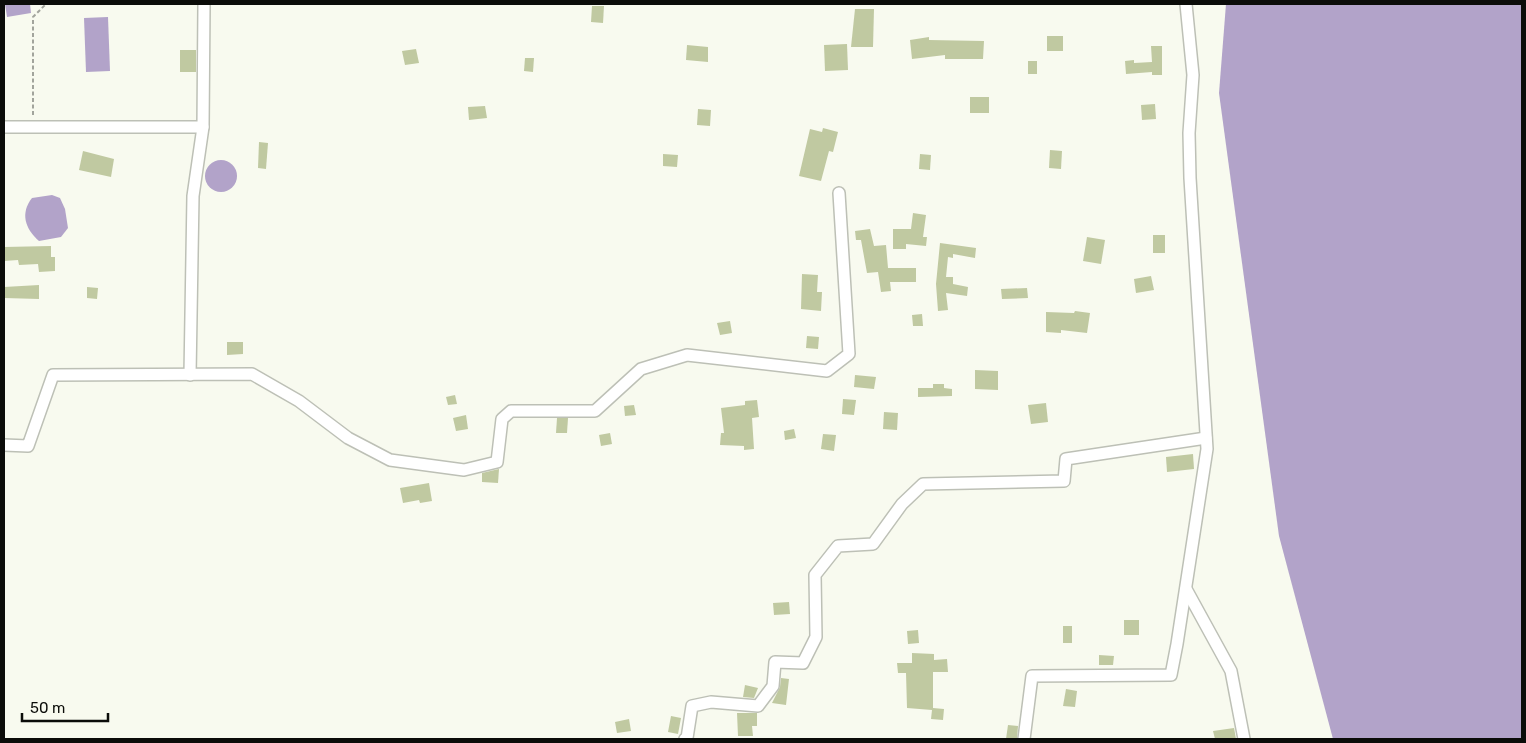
<svg xmlns="http://www.w3.org/2000/svg" width="1526" height="743" font-family="Rubik,sans-serif">
	<rect width="100%" height="100%" fill="#f8faef"/>
	<g fill="#b2a3c9">
		<polygon points="5,4 30,4 31,13 7,17"/>
		<polygon points="1226,4 1522,4 1522,739 1333,739 1279,536 1219,93"/>
		<polygon points="108,17 110,71 86,72 84,18"/>
		<circle cx="221" cy="176" r="16"/>
		<path d="M52 195 60 198 65 209 68 228 61 237 39 241C25 229 20 213 32 198Z"/>
	</g>
	<g fill="#c0c9a1">
		<polygon points="592,6 604,6 603,23 591,22"/>
		<polygon points="855,9 874,9 873,47 851,47"/>
		<rect x="1047" y="36" width="16" height="15"/>
		<polygon points="929,37 929,40 984,41 983,59 945,59 945,55 912,59 910,40"/>
		<polygon points="847,44 848,70 825,71 824,45"/>
		<polygon points="687,45 708,47 708,62 686,60"/>
		<polygon points="1151,46 1162,46 1162,75 1152,75 1152,72 1126,74 1125,61 1134,60 1134,63 1152,62"/>
		<polygon points="416,49 419,63 405,65 402,51"/>
		<rect x="180" y="50" width="16" height="22"/>
		<polygon points="525,58 534,58 533,72 524,71"/>
		<rect x="1028" y="61" width="9" height="13"/>
		<rect x="970" y="97" width="19" height="16"/>
		<polygon points="1155,104 1156,119 1142,120 1141,105"/>
		<polygon points="485,106 487,118 469,120 468,107"/>
		<polygon points="698,109 711,110 710,126 697,125"/>
		<polygon points="823,128 838,132 833,152 829,151 821,181 799,176 810,129 822,132"/>
		<polygon points="259,142 268,143 266,169 258,168"/>
		<polygon points="1050,150 1062,151 1061,169 1049,168"/>
		<polygon points="83,151 114,159 111,177 79,170"/>
		<polygon points="663,154 678,155 677,167 663,166"/>
		<polygon points="920,154 931,155 930,170 919,169"/>
		<polygon points="913,213 926,215 923,237 927,237 926,246 906,244 906,249 893,249 893,229 911,229"/>
		<polygon points="870,229 874,246 886,245 888,268 916,268 916,282 890,282 891,291 881,292 878,272 867,273 861,240 856,240 855,231"/>
		<rect x="1153" y="235" width="12" height="18"/>
		<polygon points="1087,237 1105,240 1101,264 1083,261"/>
		<polygon points="940,243 976,248 975,258 953,254 953,258 948,257 946,277 953,277 953,284 968,287 967,296 946,293 948,310 938,311 936,284"/>
		<polygon points="51,246 51,257 55,257 55,271 39,272 38,264 19,265 18,260 4,261 4,247"/>
		<polygon points="802,274 818,275 817,292 822,292 821,311 801,309"/>
		<polygon points="1151,276 1154,290 1136,293 1134,279"/>
		<polygon points="39,285 39,299 4,298 4,287"/>
		<polygon points="87,287 98,288 97,299 87,298"/>
		<polygon points="1027,288 1028,298 1002,299 1001,289"/>
		<polygon points="1075,311 1090,313 1087,333 1061,330 1061,333 1046,332 1046,312 1074,313"/>
		<polygon points="922,314 923,326 913,326 912,315"/>
		<polygon points="730,321 732,333 720,335 717,323"/>
		<polygon points="807,336 819,337 818,349 806,348"/>
		<polygon points="227,342 243,342 243,354 227,355"/>
		<polygon points="975,370 998,371 998,390 975,389"/>
		<polygon points="855,375 876,377 874,389 854,387"/>
		<polygon points="933,384 944,384 944,388 952,389 952,396 918,397 918,388 933,388"/>
		<polygon points="455,395 457,404 448,405 446,397"/>
		<polygon points="843,399 856,400 854,415 842,414"/>
		<polygon points="757,400 759,417 752,418 754,449 744,450 744,446 720,445 721,433 724,433 721,408 745,405 745,401"/>
		<polygon points="1046,403 1048,422 1031,424 1028,405"/>
		<polygon points="634,405 636,415 625,416 624,406"/>
		<polygon points="884,412 898,413 897,430 883,429"/>
		<polygon points="466,415 468,429 456,431 453,418"/>
		<polygon points="557,418 568,418 567,433 556,433"/>
		<polygon points="794,429 796,438 785,440 784,431"/>
		<polygon points="610,433 612,444 601,446 599,435"/>
		<polygon points="823,434 836,435 834,451 821,449"/>
		<polygon points="1193,454 1194,469 1167,472 1166,457"/>
		<polygon points="499,469 498,483 482,482 482,473"/>
		<polygon points="429,483 432,501 420,503 419,500 403,503 400,488"/>
		<polygon points="789,602 790,614 774,615 773,603"/>
		<rect x="1124" y="620" width="15" height="15"/>
		<rect x="1063" y="626" width="9" height="17"/>
		<polygon points="918,630 919,643 908,644 907,631"/>
		<polygon points="912,653 934,654 934,660 947,659 948,672 933,672 933,708 944,709 943,720 931,719 932,710 907,708 906,673 898,673 897,663 912,663"/>
		<polygon points="1099,655 1114,656 1113,665 1099,665"/>
		<polygon points="781,678 789,679 786,705 772,703 780,687"/>
		<polygon points="745,685 758,688 754,698 743,697"/>
		<polygon points="1066,689 1077,691 1075,707 1063,706"/>
		<polygon points="737,713 757,713 757,726 752,726 753,736 738,736"/>
		<polygon points="671,716 681,718 678,734 668,732"/>
		<polygon points="629,719 631,731 617,733 615,722"/>
		<polygon points="1008,725 1018,726 1017,739 1006,739"/>
		<polygon points="1234,728 1236,739 1215,739 1213,731"/>
	</g>
	<g fill="none" stroke-linecap="round" stroke-linejoin="round">
		<defs>
			<g id="street">
				<polyline points="4,127 203,127"/>
				<polyline points="190,375 193,196 203,127 204,4"/>
				<polyline points="4,445 28,446 53,375 252,374 299,401 348,438 390,460 464,470 497,462 502,419 511,411 595,411 641,369 687,355 827,371 849,354 839,193"/>
				<polyline points="1186,589 1231,671 1244,739"/>
				<polyline points="685,739 687,738 692,706 711,702 758,706 773,686 775,662 803,663 816,637 815,575 838,546 873,544 902,504 923,484 1064,481 1066,459 1206,438"/>
				<polyline points="1024,739 1032,676 1171,675 1177,644 1207,449 1190,178 1189,133 1193,75 1186,4"/>
			</g>
		</defs>
		<use href="#street" stroke="#bdc0b6" stroke-width="14"/>
		<polyline stroke="#a2a49c" stroke-width="2" stroke-dasharray="4 2.5" stroke-linecap="butt" points="33,115 33,17 46,4"/>
		<use href="#street" stroke="#fff" stroke-width="11"/>
	</g>
	<rect width="1526" height="743" fill="none" stroke="#0b0c09" stroke-width="10"/>
	<path d="M22 713v8h86v-8" fill="none" stroke="#0b0c09" stroke-width="2.5"/>
	<text x="30" y="713" font-size="15" fill="#0b0c09" stroke="#f8faef" stroke-width="4" paint-order="stroke">50 m</text>
</svg>
